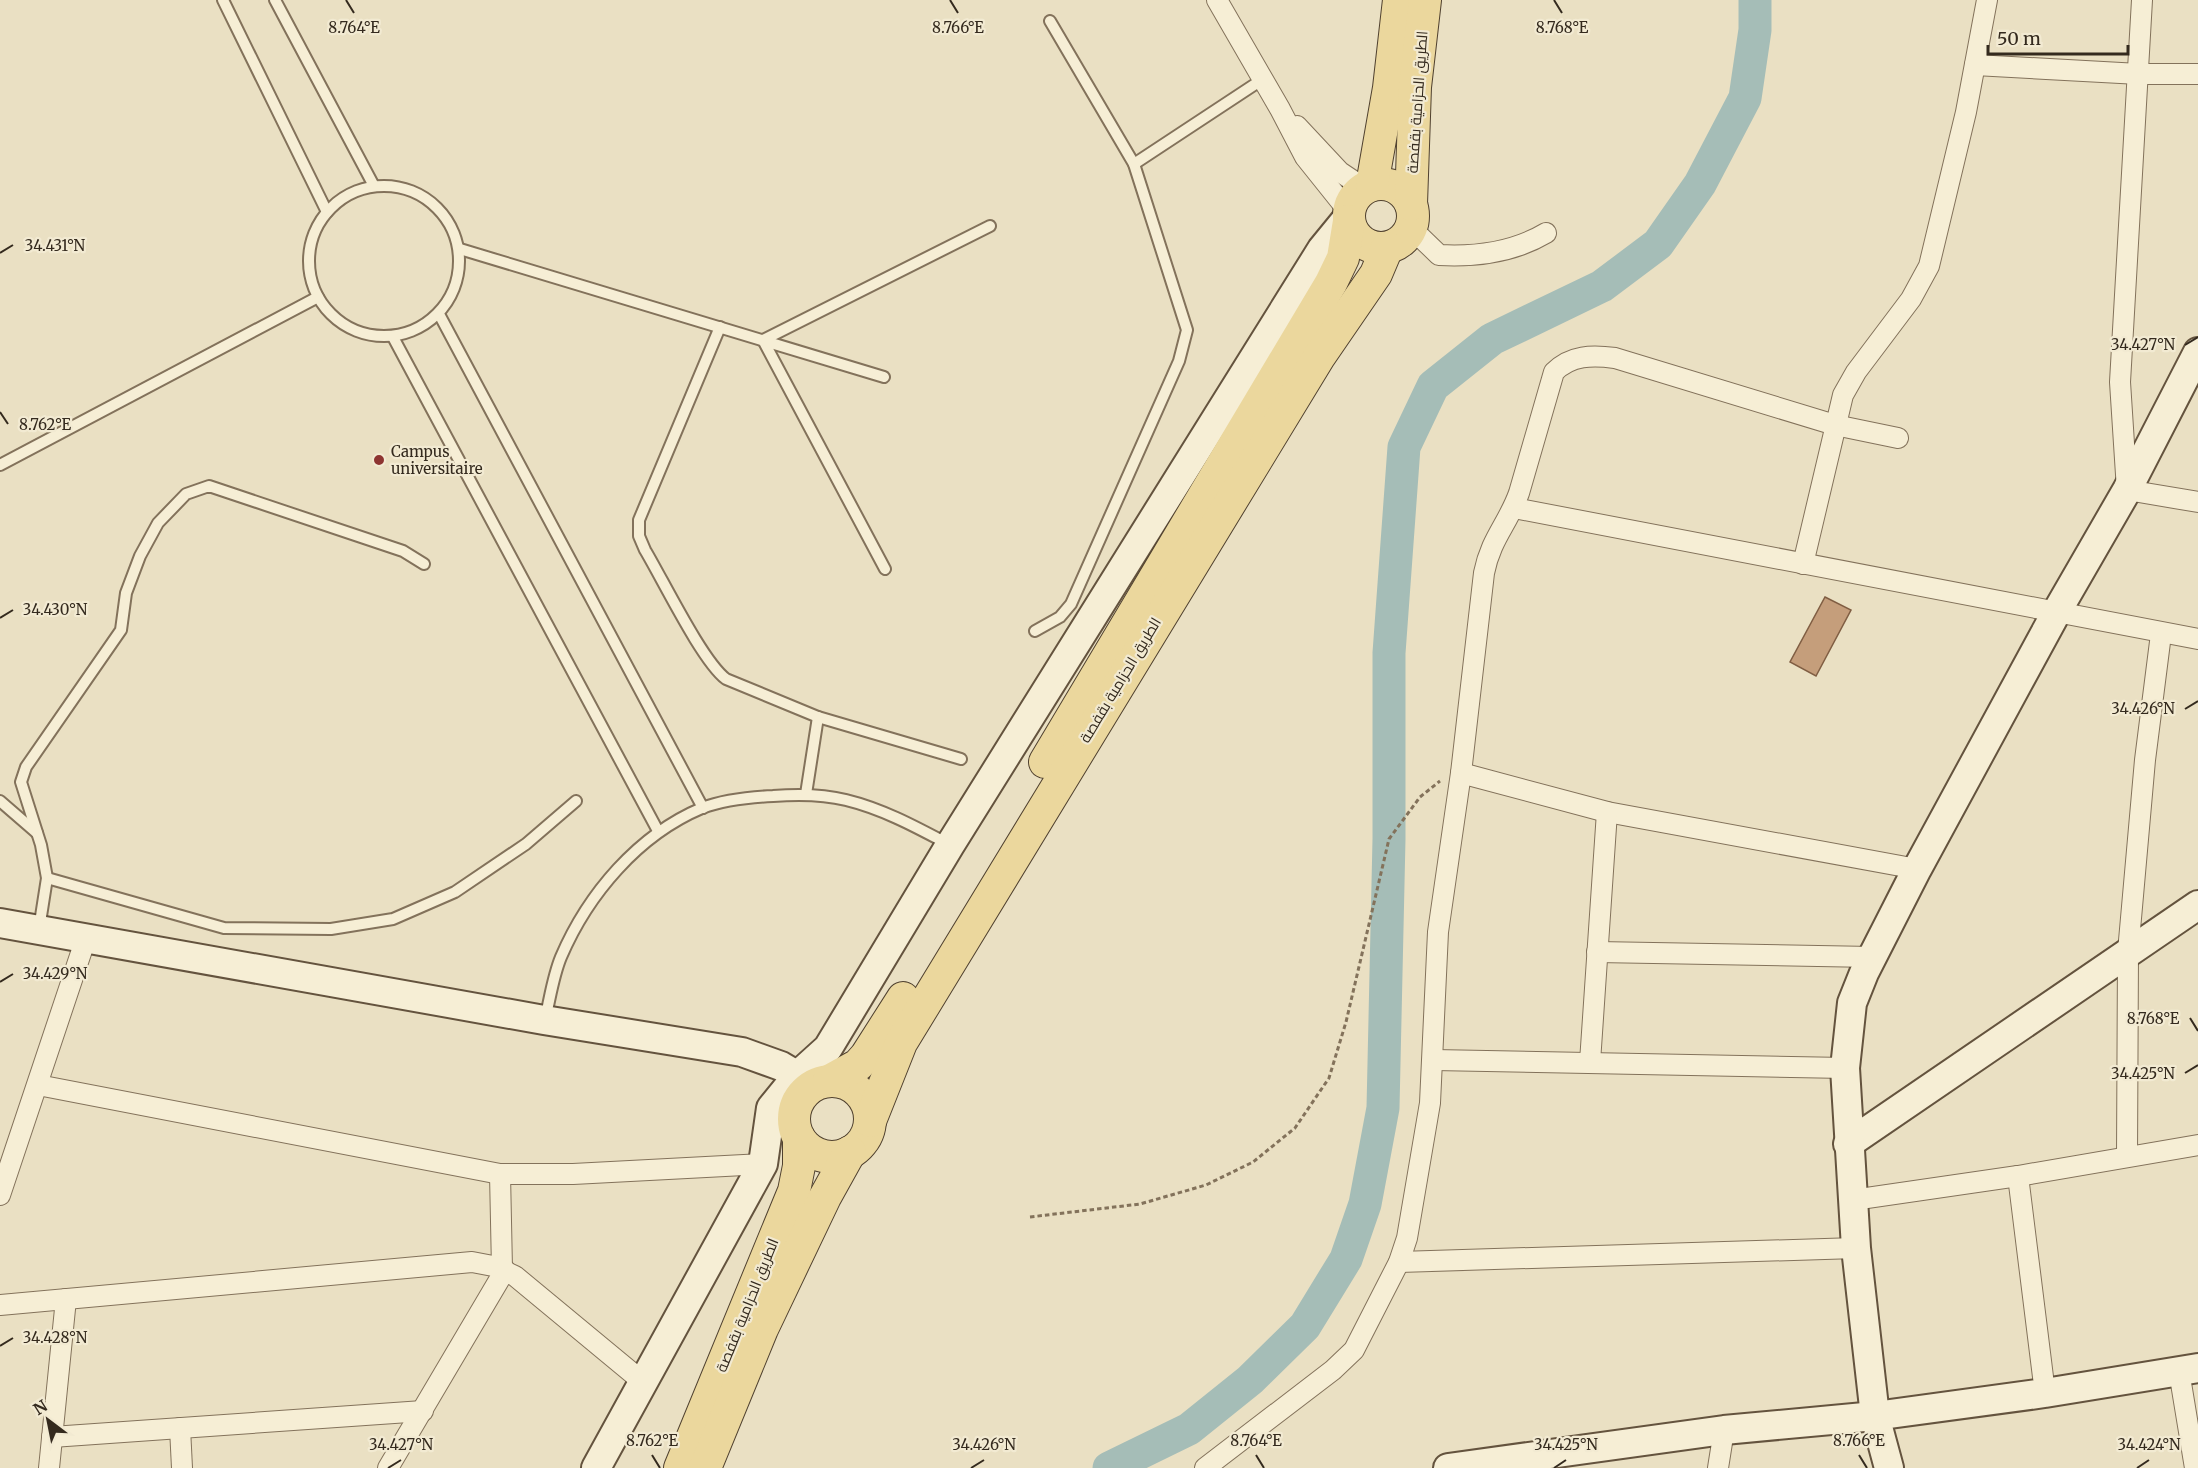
<svg xmlns="http://www.w3.org/2000/svg" width="2198" height="1468" font-family="Merriweather,Cairo,serif">
	<rect width="100%" height="100%" fill="#eae0c3"/>
	<g fill="none" stroke-linecap="round" stroke-linejoin="round">
		<polyline stroke="#a5bdb7" stroke-width="33" points="1109,1468 1189,1429 1250,1380 1305,1326 1346,1259 1365,1204 1383,1108 1389,839 1389,653 1404,447 1433,386 1492,339 1602,286 1658,244 1700,184 1745,98 1755,30 1755,0"/>
	</g>
	<polygon fill="#c59e7b" stroke="#805e43" stroke-width="1.5" points="1825,597 1851,610 1816,676 1790,662"/>
	<g fill="none" stroke-linecap="round" stroke-linejoin="round">
		<defs>
			<g id="lane">
				<polyline points="223,0 327,212"/>
				<polyline points="275,0 374,186"/>
				<polyline points="1134,164 1263,79"/>
				<circle cx="384" cy="261" r="75"/>
				<polyline points="460,249 884,377"/>
				<polyline points="439,314 703,808"/>
				<path d="M720 327 639 520V536L645 550C663 580 702 661 726 679L818 717 961 759"/>
				<polyline points="393,337 658,831"/>
				<polyline points="0,465 318,297"/>
				<polyline points="885,569 763,340 990,226"/>
				<polyline points="1035,631 1060,617 1071,604 1179,361 1187,330 1134,164 1050,21"/>
				<polyline points="806,794 818,717"/>
				<polyline points="0,801 37,833"/>
				<polyline points="47,878 224,928 331,929 393,919 455,892 526,844 576,801"/>
				<polyline points="39,929 47,878 41,845 21,782 26,767 121,630 126,593 140,556 158,523 186,494 209,486 403,551 424,564"/>
				<path d="M545 1019C550 999 553 976 561 957 588 894 638 835 702 808 723 800 751 797 773 796 798 794 822 794 846 800 883 809 916 827 950 845"/>
			</g>
			<g id="street">
				<polyline points="1217,0 1280,109 1305,157 1349,212"/>
				<polyline points="2142,0 2120,382 2127,490 2198,502"/>
				<polyline points="1975,65 2139,74 2198,74"/>
				<polyline points="1297,126 1340,172 1364,188"/>
				<path d="M1411 228 1439 255C1475 257 1514 252 1546 233"/>
				<polyline points="1514,508 2198,639"/>
				<polyline points="1803,564 1843,395 1856,372 1911,299 1929,266 1966,112 1987,0"/>
				<polyline points="1461,773 1607,812 1917,869"/>
				<polyline points="1597,952 1872,957"/>
				<polyline points="1434,1060 1845,1068"/>
				<polyline points="1590,1062 1607,812"/>
				<polyline points="38,1085 500,1174 573,1174 763,1164"/>
				<polyline points="2127,1156 2128,952 2145,760 2161,634"/>
				<polyline points="500,1174 502,1269"/>
				<polyline points="2018,1176 2045,1393"/>
				<polyline points="0,1195 86,938"/>
				<polyline points="1853,1200 2018,1176 2198,1145"/>
				<polyline points="1399,1262 1856,1248"/>
				<polyline points="0,1305 472,1262 493,1266 515,1276 643,1382"/>
				<polyline points="2179,1371 2195,1468"/>
				<polyline points="180,1428 182,1468"/>
				<polyline points="52,1437 423,1411"/>
				<polyline points="49,1468 66,1299"/>
				<polyline points="388,1468 505,1270"/>
				<path d="M1205 1468 1333 1370 1354 1350 1399 1262 1407 1238 1430 1103 1438 932 1461 773 1484 573C1491 538 1508 524 1519 493L1554 372C1571 355 1592 355 1615 358L1835 425 1898 438"/>
				<polyline points="1718,1468 1724,1430"/>
			</g>
			<g id="secondary">
				<polyline points="0,923 544,1020 742,1052 781,1066 813,1085"/>
				<polyline points="1848,1144 2198,905"/>
				<polyline points="596,1468 763,1164 771,1108 797,1076 828,1048 950,845 1322,249 1349,216"/>
				<polyline points="1448,1468 1724,1430 1875,1416 2045,1393 2198,1368"/>
				<polyline points="1889,1468 1875,1416 1856,1248 1845,1068 1852,1003 1864,973 1917,869 2056,613 2127,490 2198,352"/>
			</g>
			<g id="primary">
				<circle cx="1381" cy="216" r="32"/>
				<polyline points="1372,185 1389,88 1399,0"/>
				<polyline points="1411,204 1415,87 1425,0"/>
				<polyline points="1045,762 1331,283 1343,258 1349,221"/>
				<circle cx="832" cy="1119" r="38"/>
				<polyline points="829,1081 858,1065 866,1056 903,998"/>
				<polyline points="870,1121 901,1043 1319,357 1376,274 1387,248"/>
				<polyline points="680,1468 794,1191 799,1166 799,1138"/>
				<polyline points="705,1468 762,1329 825,1197 850,1152"/>
			</g>
		</defs>
		<use href="#lane" stroke="#83725b" stroke-width="14"/>
		<use href="#street" stroke="#83725b" stroke-width="22"/>
		<use href="#secondary" stroke="#64533e" stroke-width="32"/>
		<use href="#primary" stroke="#50412f" stroke-width="34"/>
		<polyline stroke="#83725b" stroke-width="3" stroke-dasharray="4.5 3" stroke-linecap="butt" points="1030,1217 1140,1204 1206,1185 1253,1162 1295,1128 1329,1078 1346,1022 1389,839 1420,797 1440,781"/>
		<use href="#lane" stroke="#f6eed5" stroke-width="10"/>
		<use href="#street" stroke="#f6eed5" stroke-width="20"/>
		<use href="#secondary" stroke="#f6eed5" stroke-width="28"/>
		<use href="#primary" stroke="#ebd79d" stroke-width="32"/>
	</g>
	<path fill="none" stroke="#342a1e" stroke-width="2" d="M346 0 354 13M950 0 958 13M1554 0 1562 13M0 253 13 245M2185 345 2198 337M0 412 8 424M0 618 13 610M2185 709 2198 701M0 982 13 974M2190 1018 2198 1031M2185 1073 2198 1065M0 1346 13 1338M652 1455 660 1468M1256 1455 1264 1468M1859 1455 1867 1468M388 1468 401 1460M971 1468 984 1460M1554 1468 1566 1460M2137 1468 2149 1460"/>
	<circle fill="#8d3430" stroke="#f2ead2" stroke-width="2" cx="379" cy="460" r="6"/>
	<g text-anchor="middle" dominant-baseline="central" stroke-width="4.5" stroke-linejoin="round" paint-order="stroke">
		<g font-size="15" fill="#342a1e" stroke="#f2ead2">
			<text transform="translate(1417 102) rotate(-86)">الطريق الحزامية بقفصة</text>
			<text transform="translate(1120 680) rotate(-59)">الطريق الحزامية بقفصة</text>
			<text transform="translate(747 1305) rotate(-68)">الطريق الحزامية بقفصة</text>
		</g>
		<g font-size="15" fill="#342a1e" stroke="#f2ead2" text-anchor="start">
			<text x="391" y="451">Campus<tspan x="391" dy="17">universitaire</tspan></text>
		</g>
	</g>
	<g font-size="15" text-anchor="middle" fill="#342a1e" stroke="#f2ead2" stroke-width="4.5" stroke-linejoin="round" paint-order="stroke">
		<text x="354" y="33">8.764°E</text>
		<text x="958" y="33">8.766°E</text>
		<text x="1562" y="33">8.768°E</text>
		<text x="55" y="251">34.431°N</text>
		<text x="2143" y="350">34.427°N</text>
		<text x="45" y="430">8.762°E</text>
		<text x="55" y="615">34.430°N</text>
		<text x="2143" y="714">34.426°N</text>
		<text x="55" y="979">34.429°N</text>
		<text x="2153" y="1024">8.768°E</text>
		<text x="2143" y="1079">34.425°N</text>
		<text x="55" y="1343">34.428°N</text>
		<text x="652" y="1446">8.762°E</text>
		<text x="1256" y="1446">8.764°E</text>
		<text x="1859" y="1446">8.766°E</text>
		<text x="401" y="1450">34.427°N</text>
		<text x="984" y="1450">34.426°N</text>
		<text x="1566" y="1450">34.425°N</text>
		<text x="2149" y="1450">34.424°N</text>
	</g>
	<g transform="translate(48 1420) rotate(328)" stroke="#f2ead2" stroke-width="4.5" paint-order="stroke">
	<path d="M0-4.5L10 22L0 15L-10 22Z" fill="#342a1e"/>
	<text y="-9" font-size="16" font-weight="bold" text-anchor="middle" fill="#342a1e">N</text>
	</g>
	<path d="M1988 45v9h140v-9" fill="none" stroke="#342a1e" stroke-width="3"/>
	<text x="1997" y="45" font-size="18" fill="#342a1e" stroke="#f2ead2" stroke-width="4.5" paint-order="stroke">50 m</text>
</svg>
